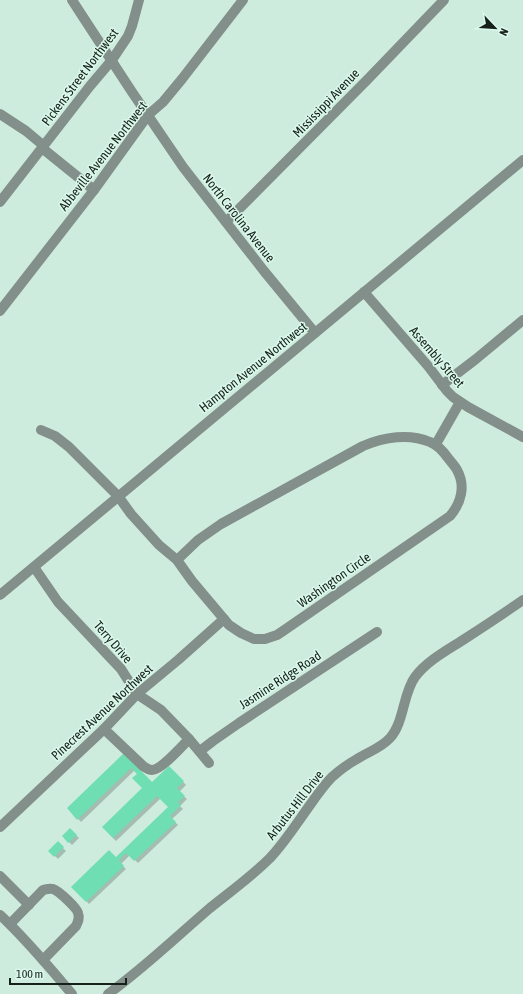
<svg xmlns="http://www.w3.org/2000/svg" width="523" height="994" font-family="'Asap Condensed',sans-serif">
	<rect width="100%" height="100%" fill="#ceecde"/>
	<g fill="#0003">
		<polygon points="124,755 152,784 169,767 186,785 179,792 187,799 180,806 183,809 172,819 178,825 138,863 130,855 121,864 126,869 89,904 73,887 116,859 170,807 161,798 116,841 113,838 103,827 144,788 138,774 135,770 81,822 68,808"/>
		<polygon points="70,829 79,838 72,845 63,836"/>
		<polygon points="58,843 66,851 58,859 50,851"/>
	</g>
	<g fill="#6fdfb3">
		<polygon points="124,753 152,782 169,766 184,781 177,788 185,796 178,802 181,805 170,816 176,822 134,861 126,853 119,860 124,866 86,902 71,887 109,850 116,857 168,807 157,796 113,838 102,827 142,788 132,778 137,774 131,768 77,820 67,808"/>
		<polygon points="70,828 77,835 68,843 62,836"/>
		<polygon points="58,841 64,847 54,857 48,851"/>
	</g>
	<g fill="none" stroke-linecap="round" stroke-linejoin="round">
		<g stroke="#838f8a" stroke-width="10">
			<polyline points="72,0 83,17 132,92 183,167 264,271 315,333"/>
			<polyline points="0,114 26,131 44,146"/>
			<polyline points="42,148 94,190"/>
			<polyline points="0,202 90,86 112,60 128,36 132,26 139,0"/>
			<polyline points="226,222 368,79 444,0"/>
			<polyline points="364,292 428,366 447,391 453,397 468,407 523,437"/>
			<polyline points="0,311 94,190 148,115 163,102 182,79 243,0"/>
			<polyline points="442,385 476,359 523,320"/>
			<path d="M41 430 55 436 69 447 118 496 131 514 159 545 177 560 192 581 229 625 241 633 254 639H265L277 635 283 631 450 516C461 503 466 486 457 470 455 466 451 462 448 458 443 451 438 445 430 442 409 433 384 437 363 446L221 524 198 540 177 560"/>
			<polyline points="436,444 460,402"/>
			<polyline points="34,567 58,602 121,669 137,694 161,710 189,739 209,763"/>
			<polyline points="0,595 523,160"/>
			<path d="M104 729 143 766C146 768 149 770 152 770 161 770 182 746 189 739"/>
			<polyline points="200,751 213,741 239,723 377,632"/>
			<polyline points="0,827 104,729 137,694 178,660 224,619"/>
			<polyline points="0,876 29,905"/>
			<path d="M0 915C26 939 49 967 72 994"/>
			<path d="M10 924 43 890C47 889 50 888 53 889 59 891 77 908 78 913 80 918 78 922 76 926L43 960"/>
			<path d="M108 994C144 968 176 937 210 908 230 892 252 876 270 858 285 842 297 823 310 805 317 795 324 785 332 777 340 770 348 764 357 759 368 752 381 748 390 738 404 723 403 693 415 677 427 661 446 651 463 640 483 627 503 614 523 600"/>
		</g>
	</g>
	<g text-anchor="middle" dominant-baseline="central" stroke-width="3" stroke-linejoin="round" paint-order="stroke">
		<g font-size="13" fill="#15201b" stroke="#dbf9eb">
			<text transform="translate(80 77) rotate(-53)">Pickens Street Northwest</text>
			<text transform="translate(326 103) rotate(-46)">Mississippi Avenue</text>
			<text transform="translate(103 156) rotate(-52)">Abbeville Avenue Northwest</text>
			<text transform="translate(239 218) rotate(52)">North Carolina Avenue</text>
			<text transform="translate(437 357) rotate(49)">Assembly Street</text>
			<text transform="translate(253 367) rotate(-39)">Hampton Avenue Northwest</text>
			<text transform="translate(334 580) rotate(-35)">Washington Circle</text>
			<text transform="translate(113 642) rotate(49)">Terry Drive</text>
			<text transform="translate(280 680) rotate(-33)">Jasmine Ridge Road</text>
			<text transform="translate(102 712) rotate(-43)">Pinecrest Avenue Northwest</text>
			<text transform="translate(295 805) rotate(-52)">Arbutus Hill Drive</text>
		</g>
	</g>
	<g transform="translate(495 28) rotate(115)" stroke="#dbf9eb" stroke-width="3" paint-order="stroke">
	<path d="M0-3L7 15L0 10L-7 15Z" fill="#15201b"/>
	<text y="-6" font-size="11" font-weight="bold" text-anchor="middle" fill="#15201b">N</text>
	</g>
	<path d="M10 978v6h116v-6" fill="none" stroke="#15201b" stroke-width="2"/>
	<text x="16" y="978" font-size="12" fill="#15201b" stroke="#dbf9eb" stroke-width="3" paint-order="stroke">100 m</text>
</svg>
